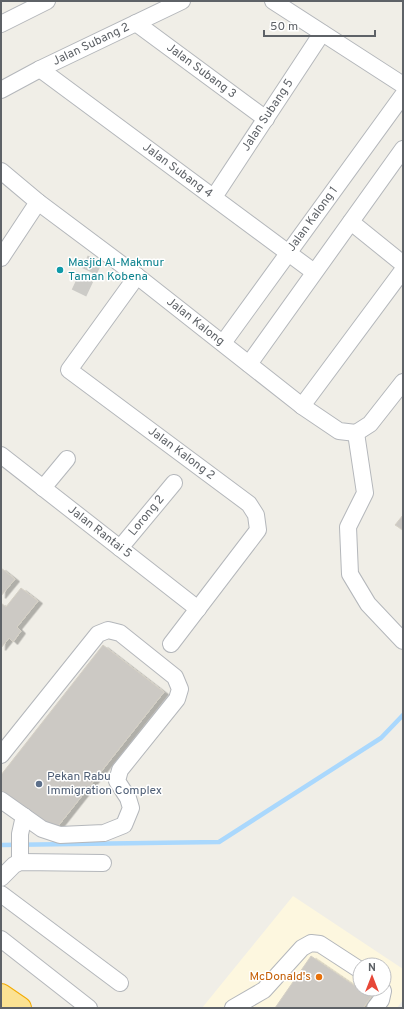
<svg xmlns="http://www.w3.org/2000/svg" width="404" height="1009" font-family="Overpass,sans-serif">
	<defs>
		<filter id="shadow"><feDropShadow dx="4.5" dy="2.5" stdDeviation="0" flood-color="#0004"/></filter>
	</defs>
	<rect width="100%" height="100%" fill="#f0eee7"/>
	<path fill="#fdf7df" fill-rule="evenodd" d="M293 896 403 969V1000L397 1008H202ZM360 965H384V989H360Z"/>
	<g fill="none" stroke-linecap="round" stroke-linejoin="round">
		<polyline stroke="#aad8fd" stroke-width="4.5" points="1,845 219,842 381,738 403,715"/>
	</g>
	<g fill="#ccc9c4" stroke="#d5d0c5" filter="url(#shadow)">
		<polygon points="403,515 403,530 395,525"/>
		<polygon points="1,568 15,579 1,596"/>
		<polygon points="21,588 38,601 17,627 21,631 13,642 9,638 1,648 1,603 6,607"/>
		<polygon points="103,645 164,692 55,830 1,790 1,775"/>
		<polygon points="311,956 371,997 363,1008 275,1008"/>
	</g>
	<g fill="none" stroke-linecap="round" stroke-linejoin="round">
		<polyline stroke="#cccbc7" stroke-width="16" stroke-dasharray="16 8" stroke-linecap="butt" points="79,293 95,259"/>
		<defs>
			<g id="minor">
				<polyline points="273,1 403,85"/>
				<path id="s1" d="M136 23 266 119"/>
				<polyline points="1,24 47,1"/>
				<path id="s2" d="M40 69 314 272"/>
				<path id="s3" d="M1 90 40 69 182 1"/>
				<path id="s4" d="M1 171 38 202 137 276 302 406 339 431 356 433"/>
				<path id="s5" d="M214 197 322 33"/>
				<polyline points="351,222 403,264"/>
				<polyline points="1,258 38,202"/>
				<path id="s6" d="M137 276 69 370 249 504 256 515 258 530 171 644"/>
				<path id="s7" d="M223 343 403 95"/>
				<polyline points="249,364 403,149"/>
				<polyline points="302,406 403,270"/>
				<polyline points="356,433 365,493 348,527 350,574 368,604 403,641"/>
				<polyline points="356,433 370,424 403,382"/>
				<path id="s8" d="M1 455 198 609"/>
				<polyline points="43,488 67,459"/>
				<path id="s9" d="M120 548 174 483"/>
				<polyline points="1,755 98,634 108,630 120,633 175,677 180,689 177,699 120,770 117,781 128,798 131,808 124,825 104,833 60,835 42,829 1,800"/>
				<polyline points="20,862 20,834 24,816"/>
				<polyline points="1,878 14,865 20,862 103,863"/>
				<polyline points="1,894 120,983"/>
				<polyline points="1,939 89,1008"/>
				<polyline points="233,1008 264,990 302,948 311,943 320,944 360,970"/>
				<polyline points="375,1008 381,1000 383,991 382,989"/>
			</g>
			<polyline id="highway" points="1,995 20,1008"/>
		</defs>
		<use href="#minor" stroke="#b4b7bb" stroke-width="18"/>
		<use href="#highway" stroke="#f3ab04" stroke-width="24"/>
		<use href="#minor" stroke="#fff" stroke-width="16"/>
		<use href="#highway" stroke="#fbe293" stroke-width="22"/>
	</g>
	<circle fill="#0f9aa8" stroke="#fff" stroke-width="1.5" cx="60" cy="270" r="4"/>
	<circle fill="#5c6f8a" stroke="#fff" stroke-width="1.5" cx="39" cy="784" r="4"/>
	<circle fill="#e8710a" stroke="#fff" stroke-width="1.5" cx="319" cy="977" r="4"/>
	<g text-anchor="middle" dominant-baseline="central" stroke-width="3" stroke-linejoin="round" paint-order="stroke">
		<g font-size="12" fill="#5e6267" stroke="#fff">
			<text stroke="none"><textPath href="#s3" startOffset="101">Jalan Subang 2</textPath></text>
			<text stroke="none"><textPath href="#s1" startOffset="81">Jalan Subang 3</textPath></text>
			<text stroke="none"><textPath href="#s5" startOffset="98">Jalan Subang 5</textPath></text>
			<text stroke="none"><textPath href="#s2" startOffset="171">Jalan Subang 4</textPath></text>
			<text stroke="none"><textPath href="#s7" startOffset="153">Jalan Kalong 1</textPath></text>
			<text stroke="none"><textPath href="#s4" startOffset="246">Jalan Kalong</textPath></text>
			<text stroke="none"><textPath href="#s6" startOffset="256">Jalan Kalong 2</textPath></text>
			<text stroke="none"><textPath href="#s9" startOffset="42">Lorong 2</textPath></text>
			<text stroke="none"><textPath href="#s8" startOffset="125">Jalan Rantai 5</textPath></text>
		</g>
		<g font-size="12" fill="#0d838f" stroke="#fff" text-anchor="start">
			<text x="68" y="263">Masjid Al-Makmur<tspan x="68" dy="14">Taman Kobena</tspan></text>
		</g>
		<g font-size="12" fill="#4e5e75" stroke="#fff" text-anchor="start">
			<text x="47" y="777">Pekan Rabu<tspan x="47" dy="14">Immigration Complex</tspan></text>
		</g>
		<g font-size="12" fill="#c56008" stroke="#fff" text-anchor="end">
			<text x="311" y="977">McDonald's</text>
		</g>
	</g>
	<rect width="404" height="1009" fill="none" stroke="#5e6267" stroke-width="4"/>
	<g transform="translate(372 977)"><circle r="19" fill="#ffffff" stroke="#bfc0c2"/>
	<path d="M0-3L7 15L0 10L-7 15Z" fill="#e74737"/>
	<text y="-6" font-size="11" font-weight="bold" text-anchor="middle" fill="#5e6267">N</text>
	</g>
	<path d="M264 30v6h111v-6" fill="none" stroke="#5e6267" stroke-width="2"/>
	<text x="270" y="30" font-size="12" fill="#5e6267" stroke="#ffffff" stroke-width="3" paint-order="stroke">50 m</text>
</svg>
